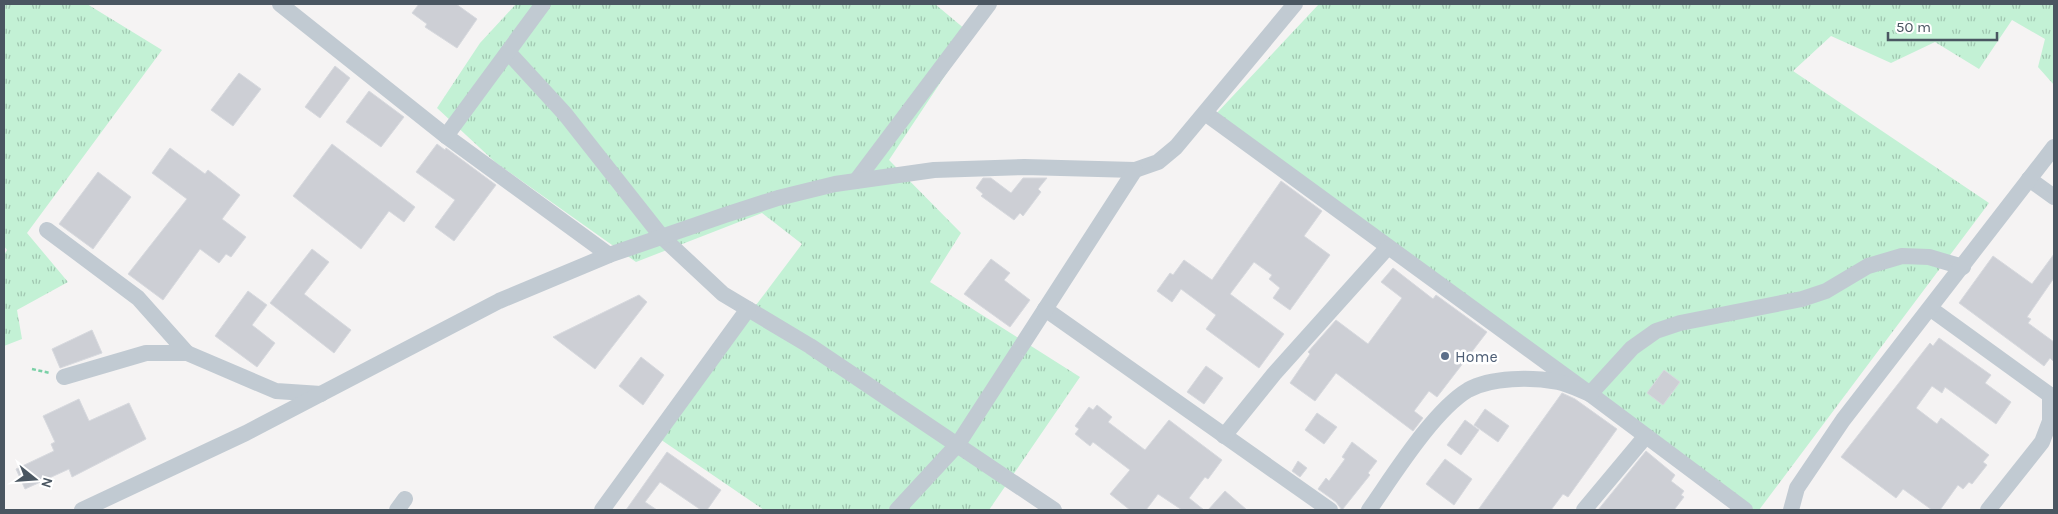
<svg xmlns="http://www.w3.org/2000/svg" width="2058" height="514" font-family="Karla,sans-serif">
	<defs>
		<pattern id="grass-tufts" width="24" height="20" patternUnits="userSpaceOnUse" patternTransform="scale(1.25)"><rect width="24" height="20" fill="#c3f1d5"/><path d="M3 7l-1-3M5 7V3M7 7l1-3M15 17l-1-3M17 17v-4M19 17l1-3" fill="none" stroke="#a0c6b0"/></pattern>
	</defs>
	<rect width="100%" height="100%" fill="#f5f3f3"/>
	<g fill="url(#grass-tufts)">
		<polygon points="4,4 87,4 162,50 27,233 68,282 17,310 22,339 4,346 4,255 7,250 4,246"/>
		<polygon points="516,4 935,4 972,35 889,160 961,233 930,282 1080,377 989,510 764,510 657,437 802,244 762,213 636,262 495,162 437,108 480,43"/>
		<polygon points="1319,4 2054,4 2054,85 2038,67 2045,39 2012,20 1979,69 1935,42 1891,63 1831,36 1793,71 1989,203 1759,510 1754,510 1215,115"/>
	</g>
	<g fill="#cdcfd5" stroke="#d7d9de">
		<polygon points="419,4 456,4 477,19 457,48 425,27 427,24 412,13"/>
		<polygon points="335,66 350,78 320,118 305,107"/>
		<polygon points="239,73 261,89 233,126 211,110"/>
		<polygon points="369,91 404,117 381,147 346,122"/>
		<polygon points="332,144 415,207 404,222 389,211 361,249 293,196"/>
		<polygon points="437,144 445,150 446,148 496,185 454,241 435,227 455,200 416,172"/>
		<polygon points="170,148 205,174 208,170 240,195 222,219 246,237 231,257 226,254 219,263 200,249 163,300 128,274 187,199 152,173"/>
		<polygon points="98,172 131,197 93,249 59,224"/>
		<polygon points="983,178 991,178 1011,193 1023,178 1047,178 1038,189 1041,192 1023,216 1020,213 1014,220 981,196 983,194 976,188"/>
		<polygon points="1281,181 1322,211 1304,236 1330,255 1290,310 1273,298 1280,288 1269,279 1272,275 1254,262 1230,294 1284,334 1259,368 1206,329 1216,315 1181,289 1172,302 1157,291 1170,273 1173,275 1184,260 1212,280"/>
		<polygon points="312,249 329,262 304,294 351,330 334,353 270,303"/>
		<polygon points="2054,254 2054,278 2027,317 2031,319 2028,323 2054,342 2054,362 2050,358 2044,366 1959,303 1993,256 2032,284"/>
		<polygon points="991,259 1010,273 1004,280 1030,300 1010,327 964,294"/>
		<polygon points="1393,268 1433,299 1436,295 1487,332 1437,397 1429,391 1414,411 1423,418 1413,431 1336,373 1315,401 1290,383 1310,354 1308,352 1314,345 1336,320 1368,344 1402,298 1381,282"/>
		<polygon points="248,291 267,305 252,325 275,343 257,367 215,336"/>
		<polygon points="639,295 647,302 595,369 553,337"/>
		<polygon points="92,330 102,353 60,368 52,349"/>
		<polygon points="1939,338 1991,375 1985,383 2011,402 1996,424 1945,387 1942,393 1932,386 1916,408 1937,424 1941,418 1989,455 1983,462 1987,465 1972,484 1969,482 1963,489 1958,485 1940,510 1932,510 1903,489 1896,498 1841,457 1930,343 1933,346"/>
		<polygon points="641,357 664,375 643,405 619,386"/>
		<polygon points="1206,366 1223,378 1204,404 1187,392"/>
		<polygon points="1664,370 1680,382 1663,405 1647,393"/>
		<polygon points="1562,393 1575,399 1617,429 1568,497 1563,494 1551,510 1478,510"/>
		<polygon points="79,399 89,421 129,403 146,439 72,477 69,469 25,489 16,469 54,451 51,444 55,442 43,416"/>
		<polygon points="1097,405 1112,417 1108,422 1145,450 1169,420 1222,460 1208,479 1205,477 1189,498 1204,510 1182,510 1158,494 1146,510 1130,510 1110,494 1130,470 1093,442 1090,446 1075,434 1079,429 1075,426 1089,407 1093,410"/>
		<polygon points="1485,409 1509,426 1498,442 1474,425"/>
		<polygon points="1317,413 1337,427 1324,444 1305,430"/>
		<polygon points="1465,420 1479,430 1461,455 1447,445"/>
		<polygon points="1352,442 1377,461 1368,473 1370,475 1342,510 1336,502 1318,489 1326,478 1329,481 1345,459 1342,457"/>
		<polygon points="1646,451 1675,475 1671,481 1684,491 1681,495 1684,497 1674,510 1598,510"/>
		<polygon points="667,452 721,490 707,510 701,510 660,482 645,502 657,510 626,510"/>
		<polygon points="1445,459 1472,479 1454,505 1426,484"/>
		<polygon points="1298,461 1307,468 1300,477 1292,471"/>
		<polygon points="1225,491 1247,510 1208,510"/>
	</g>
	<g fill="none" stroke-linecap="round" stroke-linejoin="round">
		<polyline stroke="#7ad0a6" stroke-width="2.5" stroke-dasharray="4 2.5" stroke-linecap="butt" points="32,369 50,373"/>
		<g stroke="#c1cad2" stroke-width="16">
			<polyline points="280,4 446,136 609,255"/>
			<polyline points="508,52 565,114 662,237 723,294 810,346 1054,510"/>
			<polyline points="1205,113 1590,394 1745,510"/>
			<polyline points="446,136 543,4"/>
			<polyline points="2029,179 2054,197"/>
			<polyline points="856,181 989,4"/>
			<polyline points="47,230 138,298 187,353"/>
			<polyline points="1045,309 1330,510"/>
			<polyline points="1931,309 2054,398"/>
			<polyline points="64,377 146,353 187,353 276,391 321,394"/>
			<polyline points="1224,436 1274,374 1388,247"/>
			<polyline points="82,510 246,433 499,301 609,255 725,215 778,198 835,184 934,170 1024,167 1135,170 1158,162 1176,147 1295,4"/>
			<polyline points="397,510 405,499"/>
			<polyline points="602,510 748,309"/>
			<polyline points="897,510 958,444 1135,170"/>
			<path d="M1369 510C1393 476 1433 411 1468 390 1491 377 1532 377 1558 382 1568 384 1580 390 1590 394L1632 348 1656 331 1680 323 1802 299 1826 291 1868 266 1902 256 1929 257 1963 267"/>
			<polyline points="1584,510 1645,437"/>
			<polyline points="1791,510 1797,488 1843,420 2054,147"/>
			<polyline points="1988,510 2042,442 2050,421 2050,395"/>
		</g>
	</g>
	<circle fill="#5c6f8a" stroke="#fff" stroke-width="2" cx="1445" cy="356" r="5"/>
	<g text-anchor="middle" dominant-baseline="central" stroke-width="5" stroke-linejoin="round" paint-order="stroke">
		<g font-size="16" fill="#4e5e75" stroke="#fff" text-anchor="start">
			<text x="1455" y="356">Home</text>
		</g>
	</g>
	<rect width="2058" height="514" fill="none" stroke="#4a5661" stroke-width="10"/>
	<g transform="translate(35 479) rotate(107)" stroke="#ffffff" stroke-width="4" paint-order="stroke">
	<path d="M0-4L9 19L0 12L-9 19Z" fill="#4a5661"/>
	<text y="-8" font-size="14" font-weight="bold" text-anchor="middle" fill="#4a5661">N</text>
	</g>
	<path d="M1888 32v8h109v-8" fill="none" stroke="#4a5661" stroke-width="2.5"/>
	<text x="1896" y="32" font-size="15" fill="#4a5661" stroke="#ffffff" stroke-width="4" paint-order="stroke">50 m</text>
</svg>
